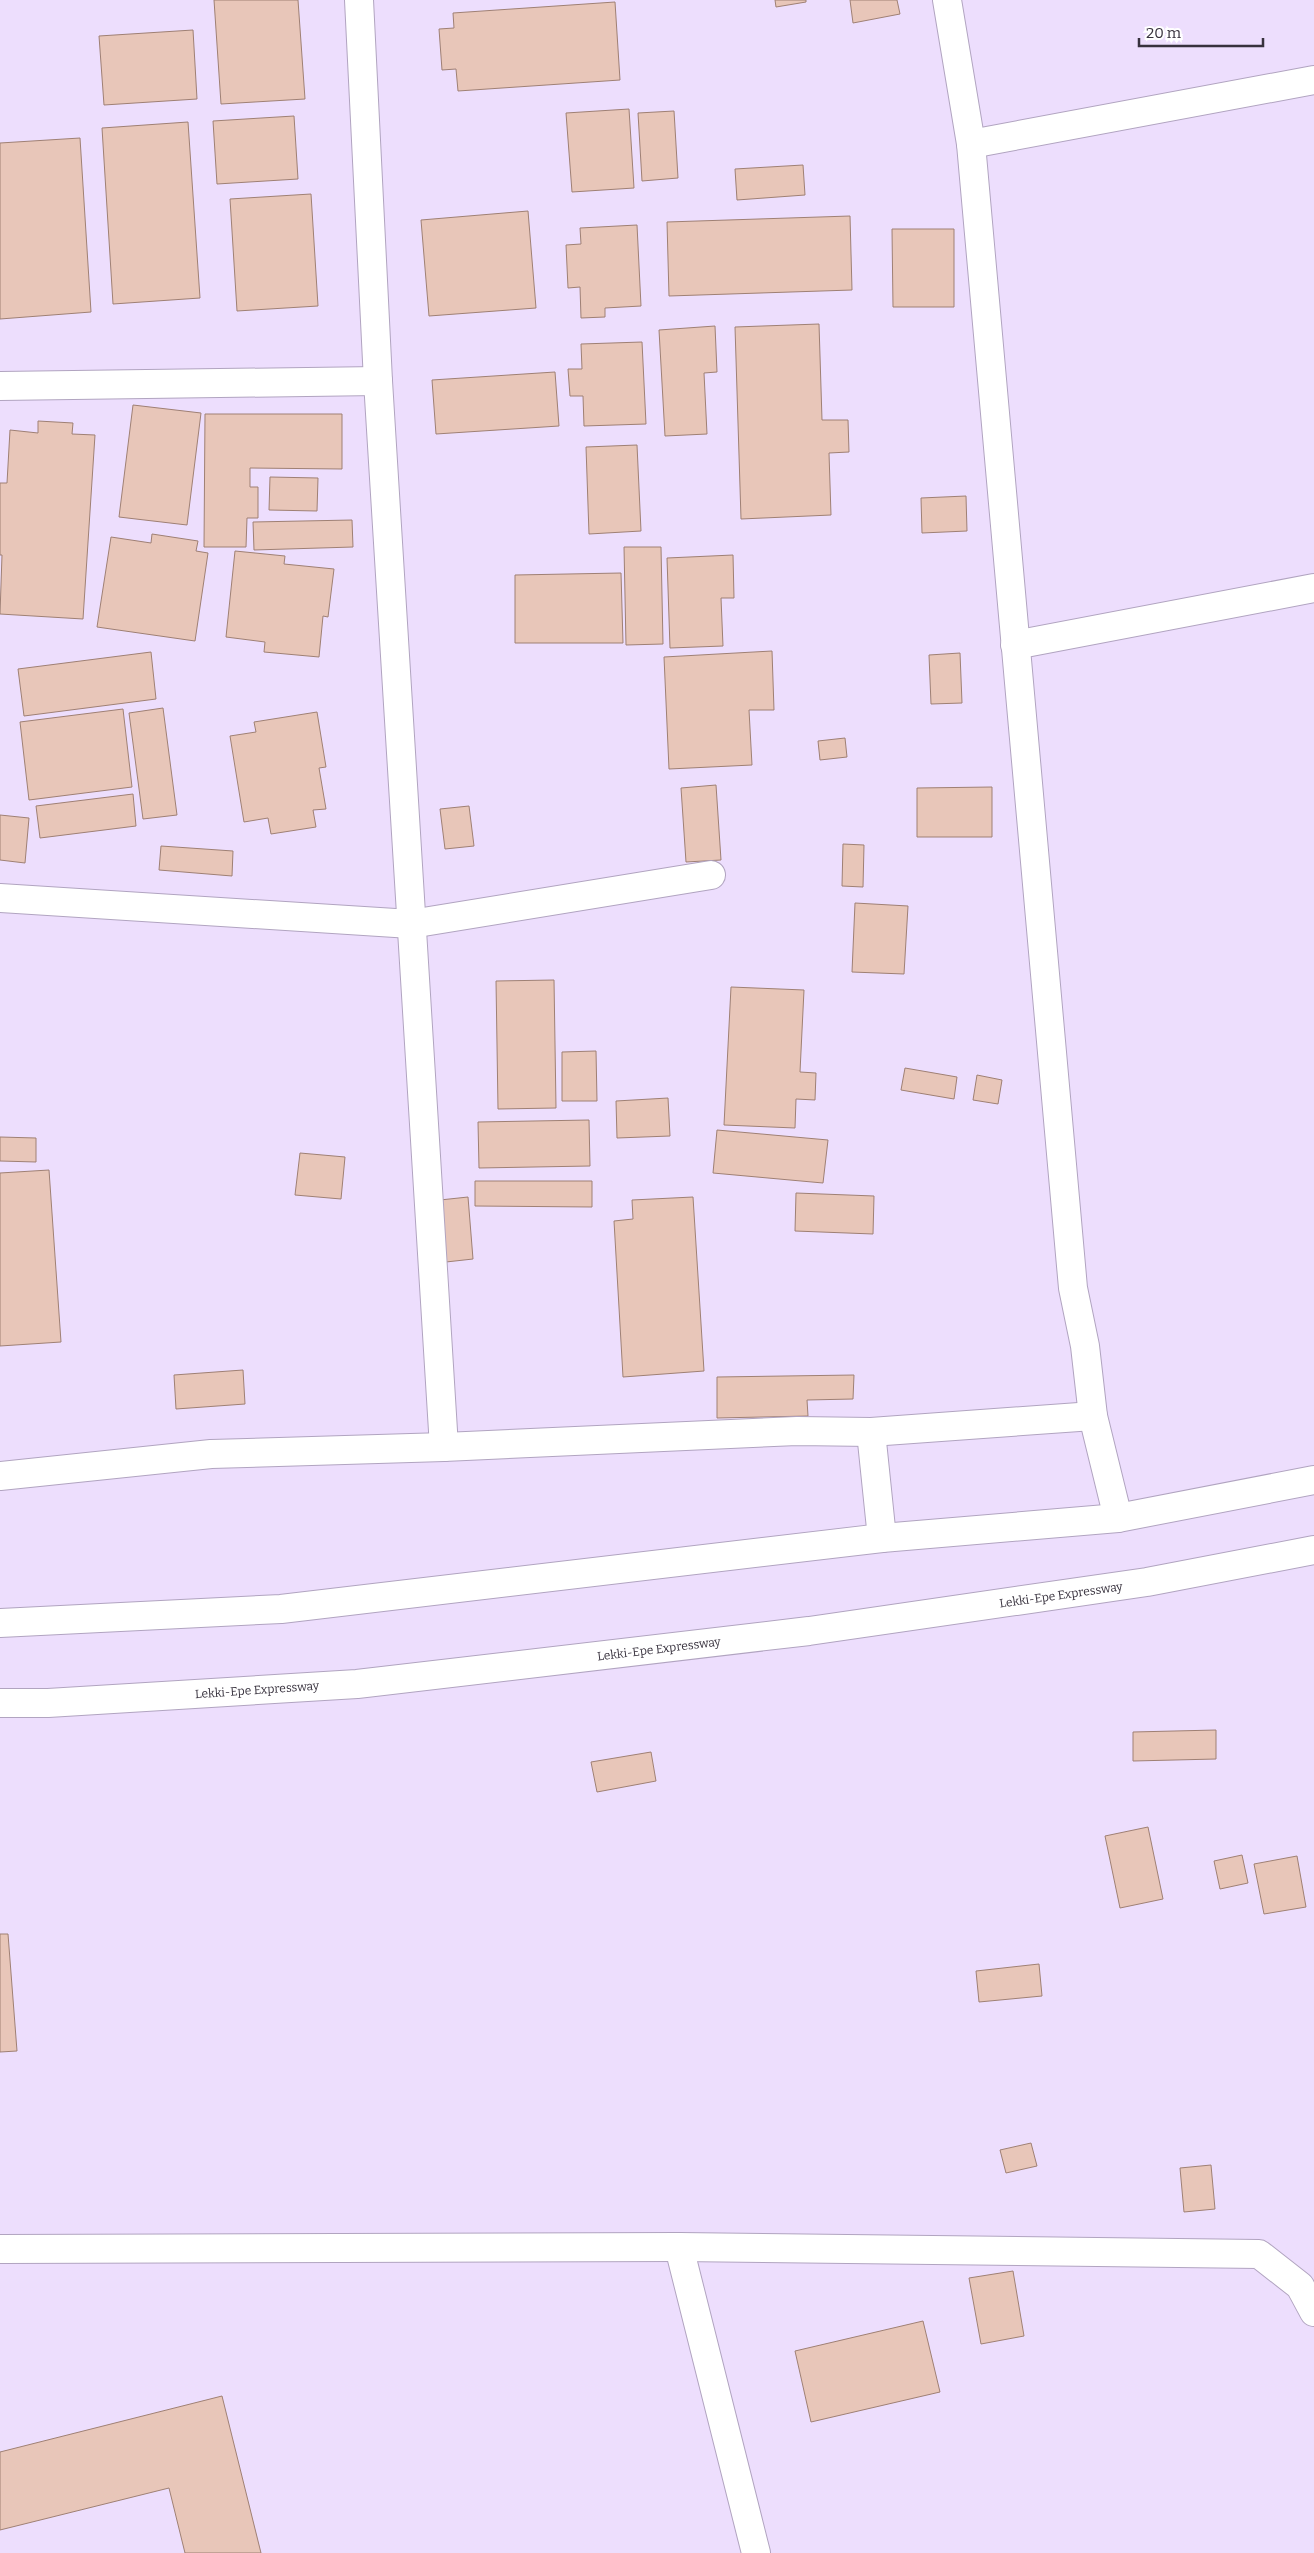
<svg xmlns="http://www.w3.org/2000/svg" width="1314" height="2553" font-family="Bitter,serif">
	<rect width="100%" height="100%" fill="#eddefd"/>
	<g fill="#e8c6b9" stroke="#9f8074">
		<polygon points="214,0 298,0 305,99 221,104"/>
		<polygon points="775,0 806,0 806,2 776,7"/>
		<polygon points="850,0 897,0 900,14 853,23"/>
		<polygon points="615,2 620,80 458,91 456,69 442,70 439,29 454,28 453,13"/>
		<polygon points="193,30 197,99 104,105 99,36"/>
		<polygon points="629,109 634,188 572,192 566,113"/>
		<polygon points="674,111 678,178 642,181 638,113"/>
		<polygon points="294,116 298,179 217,184 213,121"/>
		<polygon points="188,122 200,298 113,304 102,128"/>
		<polygon points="80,138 91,312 0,319 0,143"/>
		<polygon points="803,165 805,195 737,200 735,169"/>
		<polygon points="311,194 318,306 237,311 230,199"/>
		<polygon points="528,211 536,308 429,316 421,220"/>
		<polygon points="850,216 852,290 669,296 667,222"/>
		<polygon points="637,225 641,306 605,308 605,317 581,318 580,287 568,288 566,245 581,244 580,228"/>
		<polygon points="892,229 954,229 954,307 893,307"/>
		<polygon points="819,324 822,420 848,420 849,452 829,453 831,515 741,519 735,327"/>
		<polygon points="715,326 717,372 704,373 707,434 665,436 659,330"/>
		<polygon points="642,342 646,424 584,426 583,396 570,396 568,369 582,369 581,344"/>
		<polygon points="555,372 559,426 436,434 432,380"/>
		<polygon points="133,405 201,413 187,525 119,517"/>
		<polygon points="205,414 342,414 342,469 250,468 250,487 258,487 258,518 247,518 246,547 204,547"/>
		<polygon points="38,421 73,423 72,434 95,435 83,619 0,614 2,555 0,555 0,483 7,483 10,430 38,433"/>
		<polygon points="637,445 641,531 589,534 586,447"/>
		<polygon points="270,477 318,478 317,511 269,510"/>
		<polygon points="966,496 967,531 922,533 921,498"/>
		<polygon points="352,520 353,547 254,550 253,522"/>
		<polygon points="152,534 198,541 196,551 208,553 195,641 97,627 111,537 151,543"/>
		<polygon points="624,547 661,547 663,644 626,645"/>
		<polygon points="235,551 285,556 284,564 334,569 328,617 323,616 319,657 264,652 265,642 226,637"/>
		<polygon points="733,555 734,598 721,598 723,646 670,648 667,558"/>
		<polygon points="621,573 623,643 515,643 515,575"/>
		<polygon points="772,651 774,710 749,710 752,765 669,769 664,657"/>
		<polygon points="151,652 156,699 24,716 18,669"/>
		<polygon points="960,653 962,703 931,704 929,655"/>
		<polygon points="163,708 177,815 143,819 129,713"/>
		<polygon points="123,709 132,787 29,800 20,722"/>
		<polygon points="317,712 326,767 319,768 326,809 313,810 316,827 271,834 268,818 244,822 230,736 256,732 254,722"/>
		<polygon points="845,738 847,757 820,760 818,741"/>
		<polygon points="716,785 721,860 686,862 681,788"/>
		<polygon points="992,787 992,837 917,837 917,788"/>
		<polygon points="133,794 136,826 40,838 36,806"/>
		<polygon points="469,806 474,846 445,849 440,809"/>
		<polygon points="0,815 29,818 25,863 0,860"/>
		<polygon points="843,844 864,845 863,887 842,886"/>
		<polygon points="161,846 233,851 232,876 159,870"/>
		<polygon points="855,903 908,906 904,974 852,972"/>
		<polygon points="554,980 556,1108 498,1109 496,981"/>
		<polygon points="731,987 804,990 800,1072 816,1073 815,1100 796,1099 795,1128 724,1125"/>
		<polygon points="596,1051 597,1101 562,1101 562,1052"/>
		<polygon points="905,1068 957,1077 954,1099 901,1090"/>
		<polygon points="977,1075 1002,1080 998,1104 973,1100"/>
		<polygon points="668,1098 670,1136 617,1138 616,1101"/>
		<polygon points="589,1120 590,1166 479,1168 478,1122"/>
		<polygon points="717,1130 828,1140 823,1183 713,1173"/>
		<polygon points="0,1137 36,1138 36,1162 0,1161"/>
		<polygon points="300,1153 345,1157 341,1199 295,1195"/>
		<polygon points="49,1170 61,1342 0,1346 0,1173"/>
		<polygon points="475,1181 592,1181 592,1207 475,1206"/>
		<polygon points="796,1193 874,1196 873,1234 795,1231"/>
		<polygon points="468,1197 473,1259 446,1262 440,1200"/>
		<polygon points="693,1197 704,1371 623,1377 614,1221 633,1219 632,1200"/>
		<polygon points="243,1370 245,1404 176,1409 174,1375"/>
		<polygon points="854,1375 853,1399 807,1400 808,1416 717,1418 717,1377"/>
		<polygon points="1216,1730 1216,1759 1133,1761 1133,1732"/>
		<polygon points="651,1752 656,1781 597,1792 591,1762"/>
		<polygon points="1148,1827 1163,1899 1120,1908 1105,1836"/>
		<polygon points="1242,1855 1248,1883 1220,1889 1214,1861"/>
		<polygon points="1297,1856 1306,1907 1264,1914 1254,1864"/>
		<polygon points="0,1934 8,1934 17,2051 0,2052"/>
		<polygon points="1039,1964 1042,1996 979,2002 976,1971"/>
		<polygon points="1031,2143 1037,2166 1006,2173 1000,2150"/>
		<polygon points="1211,2165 1215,2209 1184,2212 1180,2168"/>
		<polygon points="1013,2271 1024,2336 981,2344 969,2278"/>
		<polygon points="923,2321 940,2392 811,2422 795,2351"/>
		<polygon points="222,2396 261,2553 185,2553 169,2488 0,2530 0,2452"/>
	</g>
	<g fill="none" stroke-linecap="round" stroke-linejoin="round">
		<defs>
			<g id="minor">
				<polyline points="359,0 378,381 444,1447"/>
				<polyline points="947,0 971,144 1073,1288 1085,1346 1093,1416 1118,1518"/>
				<polyline points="971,144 1314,80"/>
				<polyline points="0,386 378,381"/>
				<polyline points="1015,645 1314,588"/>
				<polyline points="0,898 411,924 711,875"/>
				<polyline points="871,1432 882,1538"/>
				<polyline points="0,1476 211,1454 444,1447 797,1431 871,1432 1093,1416"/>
				<polyline points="679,2247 756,2553"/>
				<polyline points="0,2249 679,2247 1259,2254 1300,2286 1314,2312"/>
			</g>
			<g id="trunk">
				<polyline points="0,1623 281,1609 882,1538 1118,1518 1314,1480"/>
				<polyline points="0,1703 48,1703 357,1684 809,1631 1147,1582 1314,1550"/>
			</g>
		</defs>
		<use href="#minor" stroke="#b1a4c0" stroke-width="30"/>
		<use href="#trunk" stroke="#b1a4c0" stroke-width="30"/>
		<use href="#minor" stroke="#fff" stroke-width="28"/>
		<use href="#trunk" stroke="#fff" stroke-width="28"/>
	</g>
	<g text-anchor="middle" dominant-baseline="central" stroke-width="4" stroke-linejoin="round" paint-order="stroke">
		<g font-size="12" fill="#37313d" stroke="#fff">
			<text transform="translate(1061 1595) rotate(-8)">Lekki-Epe Expressway</text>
			<text transform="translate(659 1649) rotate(-7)">Lekki-Epe Expressway</text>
			<text transform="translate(257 1690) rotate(-4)">Lekki-Epe Expressway</text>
		</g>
	</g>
	<path d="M1139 38v8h124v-8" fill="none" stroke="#37313d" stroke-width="2.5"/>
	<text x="1146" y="38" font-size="15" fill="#37313d" stroke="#ffffff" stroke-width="4" paint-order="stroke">20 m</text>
</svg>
